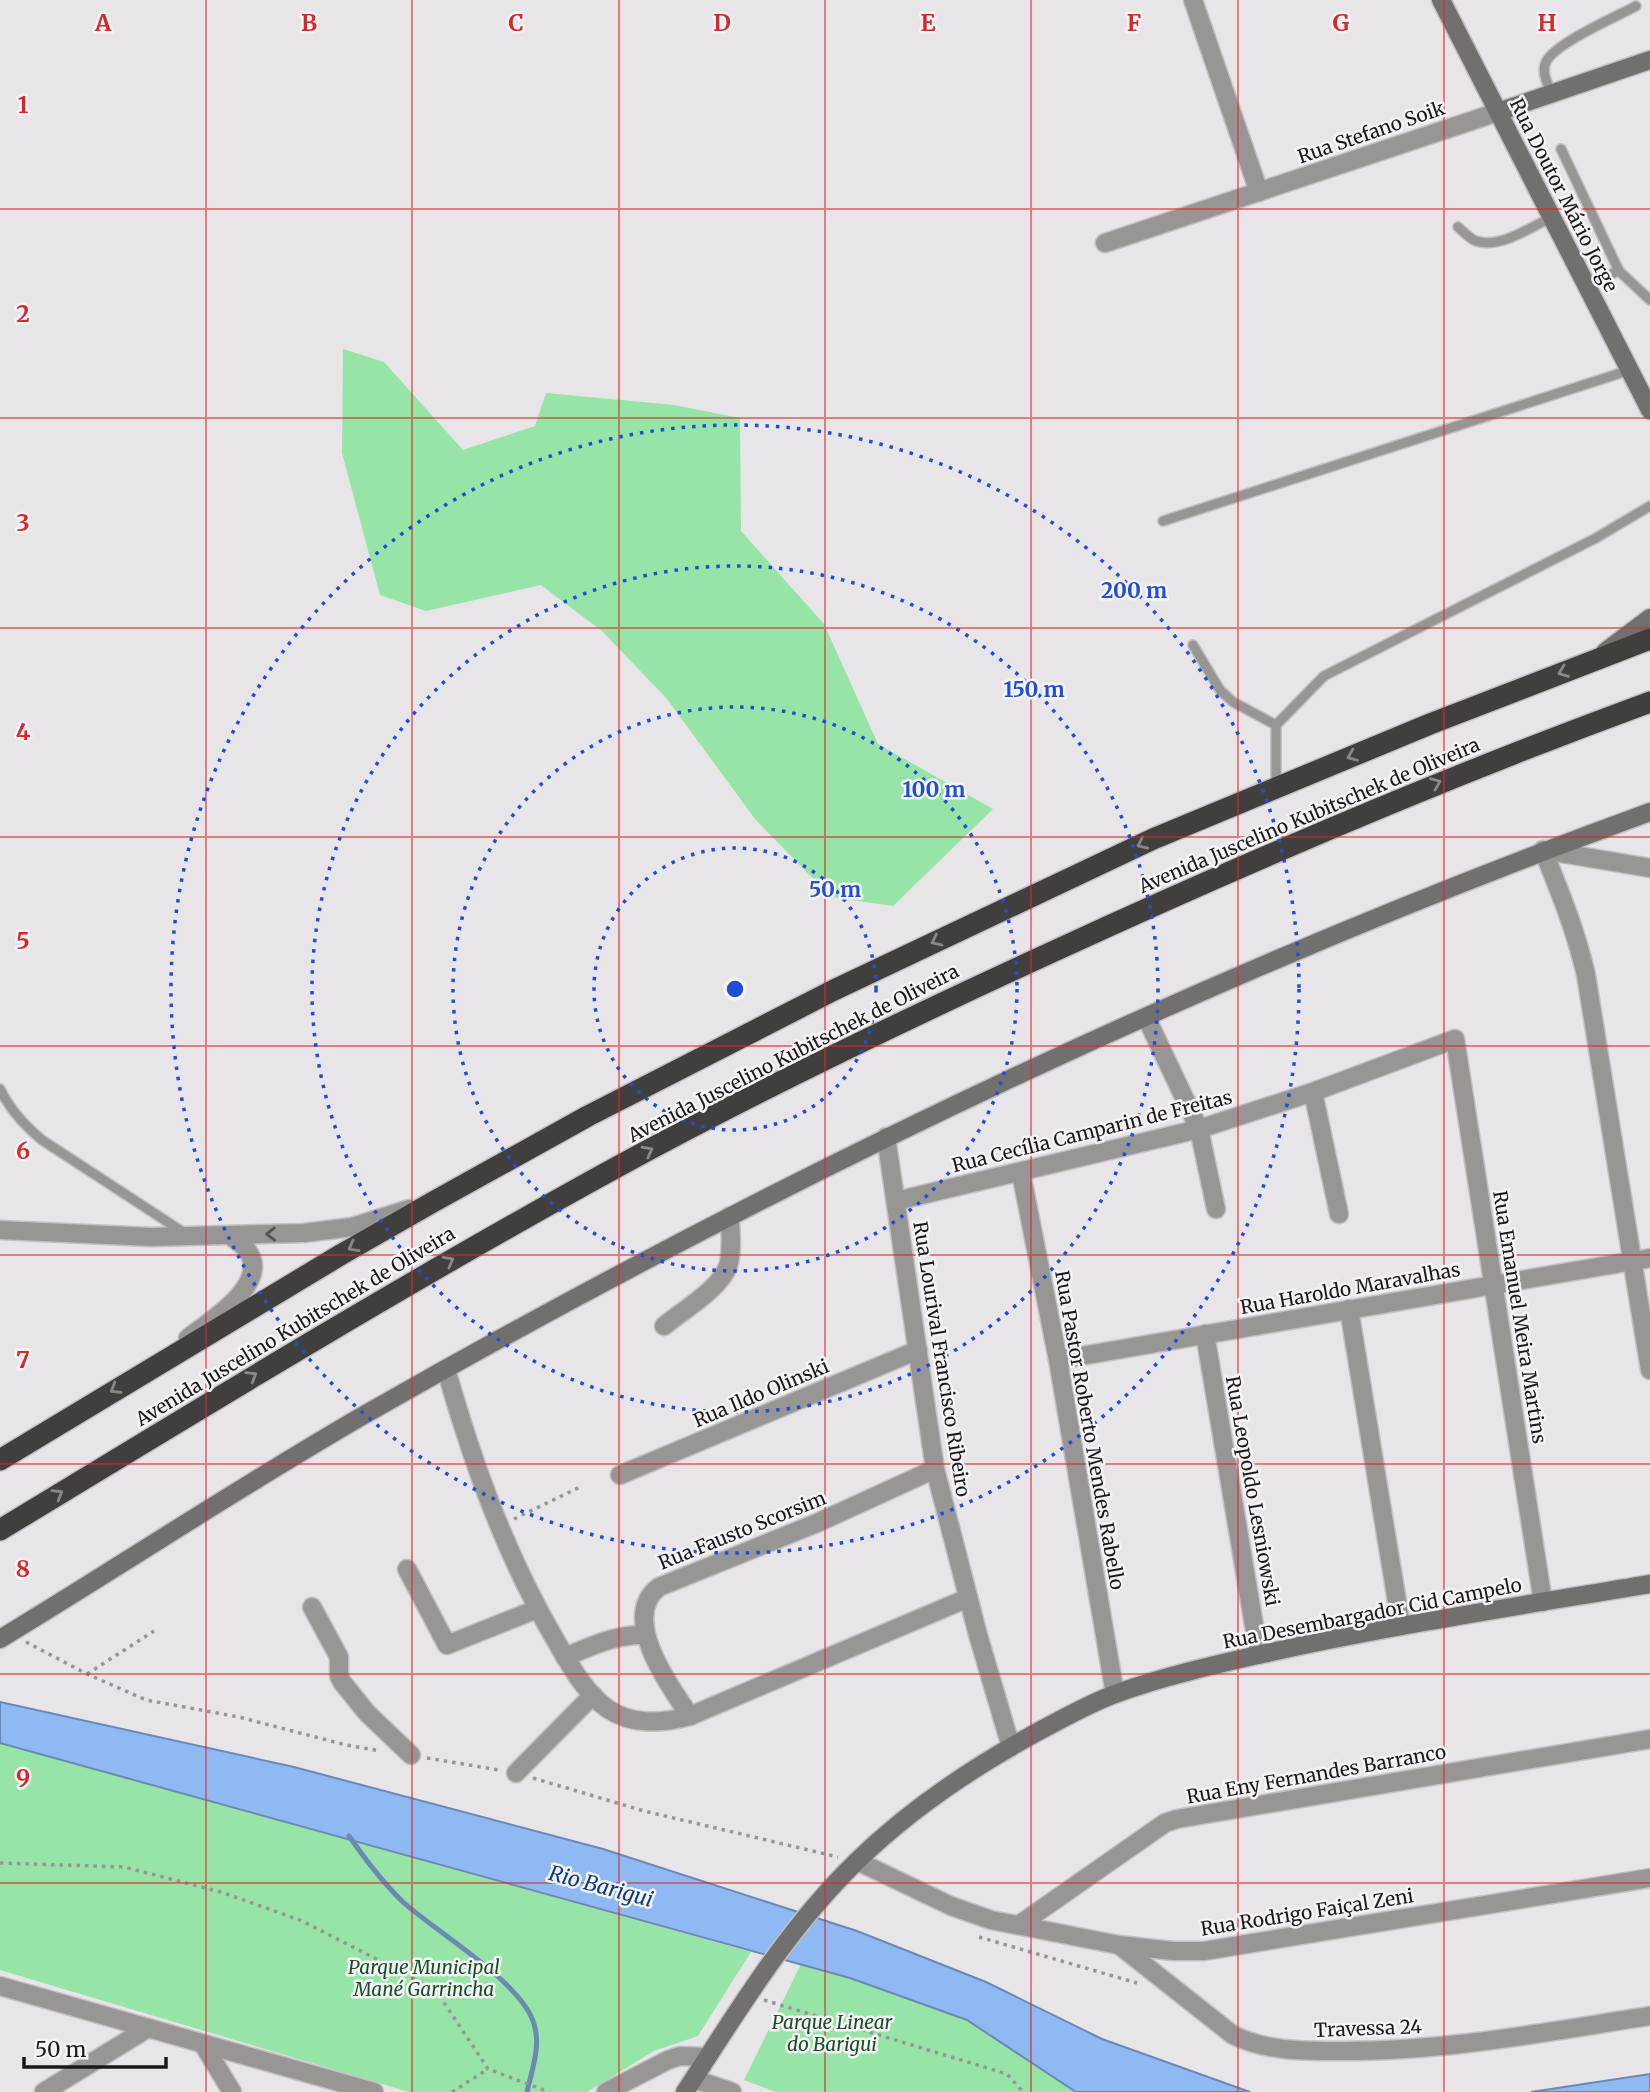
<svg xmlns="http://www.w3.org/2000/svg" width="1650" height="2092" font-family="Merriweather,serif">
	<rect width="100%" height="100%" fill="#e8e5e8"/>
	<g fill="#96e4a6">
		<polygon points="343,349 384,362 463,450 535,426 546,393 674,405 740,418 741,531 824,624 878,744 993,809 893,906 831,897 755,819 667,699 602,631 541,585 426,611 380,595 342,453"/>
		<polygon points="0,1743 751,1952 698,2036 654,2051 587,2092 409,2092 0,1970"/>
		<polygon points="801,1964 850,1978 967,2020 1076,2092 776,2092 744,2080"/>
	</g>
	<g fill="#8eb9f3" stroke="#6b89b2" stroke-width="2">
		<polygon points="0,1702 294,1767 603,1849 857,1931 986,1982 1102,2039 1250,2092 1076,2092 967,2020 850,1978 0,1743"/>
		<polygon points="1650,2074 1650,2092 1531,2092"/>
	</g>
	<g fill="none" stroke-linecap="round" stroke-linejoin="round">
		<path stroke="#6b89b2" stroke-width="5" d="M349 1836C365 1859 382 1882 403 1902 436 1932 523 1983 534 2024 541 2046 532 2070 527 2092"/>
		<defs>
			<g id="lane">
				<path d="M1552 94C1548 85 1541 72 1546 62 1555 43 1616 17 1636 6"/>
				<polyline points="1561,149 1619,271 1650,300"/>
				<path d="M1458 227C1464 232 1470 239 1476 241 1500 249 1531 227 1552 217"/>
				<polyline points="1586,284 1619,271"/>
				<polyline points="1163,521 1630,370"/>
				<polyline points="1193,645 1220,690 1233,702 1276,725"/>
				<polyline points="1276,787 1276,725 1324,676 1596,538 1650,506"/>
				<path d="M0 1089C10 1110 24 1125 42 1140L186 1234"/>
			</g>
			<g id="street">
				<polyline points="1193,0 1259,192"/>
				<polyline points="1105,243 1498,112"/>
				<path d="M1543 850C1560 892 1576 931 1586 975L1650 1370"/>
				<polyline points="1543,850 1650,868"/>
				<polyline points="1146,1017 1199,1129 1216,1209"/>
				<polyline points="1313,1092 1339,1214"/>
				<polyline points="886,1137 935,1469 978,1635 1011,1747"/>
				<polyline points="1021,1173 1058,1360 1115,1694"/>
				<polyline points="896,1201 1199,1129 1313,1092 1455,1039 1543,1602"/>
				<polyline points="0,1230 151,1237 304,1233 352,1227 409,1209"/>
				<polyline points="1349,1309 1401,1626"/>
				<path d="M664 1326C682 1311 721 1288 728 1266 733 1250 730 1232 730 1216"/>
				<polyline points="1205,1334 1259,1655"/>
				<path d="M188 1338C210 1321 272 1283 247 1250 242 1244 235 1240 230 1235"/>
				<polyline points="1058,1360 1650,1258"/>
				<path d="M446 1369C473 1464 506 1556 556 1641 570 1665 585 1693 608 1709 633 1726 663 1723 690 1716L968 1598"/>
				<polyline points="620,1475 918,1350"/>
				<polyline points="407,1569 447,1645 537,1609"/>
				<polyline points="312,1607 339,1657 339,1676 342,1682 367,1713 411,1755"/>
				<path d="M565 1657C592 1646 616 1634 645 1635"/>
				<path d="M690 1716C670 1687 619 1617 659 1587L817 1523 935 1469"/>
				<polyline points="516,1773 593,1695"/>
				<polyline points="857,1861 951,1906 991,1920 1119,1945 1173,1951 1204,1951 1650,1878"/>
				<polyline points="1019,1925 1165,1823 1177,1819 1650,1739"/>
				<path d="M1119 1945 1233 2035C1265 2051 1302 2051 1337 2051 1442 2052 1546 2032 1650 2016"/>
				<polyline points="0,1986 374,2092"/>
				<polyline points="203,2044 232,2092"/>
				<polyline points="694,2079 732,2092"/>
				<polyline points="44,2092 148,2028"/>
				<polyline points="606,2092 668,2060 680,2056 707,2057"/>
			</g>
			<g id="secondary">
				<polyline points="1441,0 1650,410"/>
				<polyline points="1498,112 1650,60"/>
				<polyline points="1605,652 1650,618"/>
				<path d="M0 1639C122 1565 241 1486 364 1415 776 1180 1205 974 1650 812"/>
				<path d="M685 2092C737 2012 787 1929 856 1862 914 1805 987 1758 1058 1721 1077 1711 1096 1701 1115 1694 1167 1675 1223 1663 1276 1651 1400 1624 1525 1605 1650 1584"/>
			</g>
			<g id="highway">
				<polyline points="0,1460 342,1254 433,1202 588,1116 834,990 1153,839 1430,724 1650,639"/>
				<path d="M0 1530C204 1406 407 1282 617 1167 758 1090 904 1020 1050 953 1247 862 1446 777 1650 702"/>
			</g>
		</defs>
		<use href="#lane" stroke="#c3c0c3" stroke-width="12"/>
		<use href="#street" stroke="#c3c0c3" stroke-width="21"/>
		<use href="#secondary" stroke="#c3c0c3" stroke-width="21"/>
		<use href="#highway" stroke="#c3c0c3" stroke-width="24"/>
		<g stroke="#989698" stroke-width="3.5" stroke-dasharray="3.5 5" stroke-linecap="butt">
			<polyline points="514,1519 580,1487"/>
			<polyline points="26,1642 87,1674 146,1700 239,1717 346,1745 381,1751"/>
			<polyline points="87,1674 154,1631"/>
			<polyline points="427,1758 499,1770"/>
			<polyline points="533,1778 644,1811 838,1857"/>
			<polyline points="0,1863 124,1867 221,1892 300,1920 435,1989 488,2069 549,2092"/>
			<polyline points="979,1937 1137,1983"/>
			<polyline points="764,2000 1007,2074 1023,2092"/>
			<polyline points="452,2092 488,2069"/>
		</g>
		<use href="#lane" stroke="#989695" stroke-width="9"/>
		<use href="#street" stroke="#989695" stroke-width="18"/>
		<use href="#secondary" stroke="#72706f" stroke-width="18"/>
		<use href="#highway" stroke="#413f3d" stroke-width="21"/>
	</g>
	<defs><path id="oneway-chevron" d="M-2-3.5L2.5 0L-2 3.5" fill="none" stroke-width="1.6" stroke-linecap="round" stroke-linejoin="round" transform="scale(1.75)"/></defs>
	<g stroke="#898787">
		<use href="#oneway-chevron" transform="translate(1563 672) rotate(159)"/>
		<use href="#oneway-chevron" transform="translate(1352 756) rotate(158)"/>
		<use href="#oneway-chevron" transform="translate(1436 783) rotate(-22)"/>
		<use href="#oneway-chevron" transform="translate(1142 844) rotate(155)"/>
		<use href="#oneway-chevron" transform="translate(936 941) rotate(154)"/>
		<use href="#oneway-chevron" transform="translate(648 1151) rotate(-28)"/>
		<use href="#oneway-chevron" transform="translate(353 1247) rotate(151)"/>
		<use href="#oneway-chevron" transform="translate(449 1261) rotate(-29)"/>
		<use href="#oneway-chevron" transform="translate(252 1376) rotate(-31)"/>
		<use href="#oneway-chevron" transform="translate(115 1389) rotate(149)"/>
		<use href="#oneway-chevron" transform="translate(58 1494) rotate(-31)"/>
	</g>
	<use stroke="#535151" href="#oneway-chevron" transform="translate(271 1234) rotate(179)"/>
	<path fill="none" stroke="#d62828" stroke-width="2" stroke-opacity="0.55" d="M206 0V2092M412 0V2092M619 0V2092M825 0V2092M1031 0V2092M1238 0V2092M1444 0V2092M0 209H1650M0 418H1650M0 628H1650M0 837H1650M0 1046H1650M0 1255H1650M0 1464H1650M0 1674H1650M0 1883H1650"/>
	<g fill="none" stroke="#1d4ed8" stroke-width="3.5" stroke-dasharray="3.5 7">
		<circle cx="735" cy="989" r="141"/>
		<circle cx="735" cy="989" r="282"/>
		<circle cx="735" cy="989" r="423"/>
		<circle cx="735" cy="989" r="564"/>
	</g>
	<g text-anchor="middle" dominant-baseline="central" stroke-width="5" stroke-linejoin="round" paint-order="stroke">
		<g font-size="19" fill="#1a191a" stroke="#f6f3f6">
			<text transform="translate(1371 132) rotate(-19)">Rua Stefano Soik</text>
			<text transform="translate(1564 195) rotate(63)">Rua Doutor Mário Jorge</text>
			<text transform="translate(1309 815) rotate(-23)">Avenida Juscelino Kubitschek de Oliveira</text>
			<text transform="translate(793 1053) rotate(-27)">Avenida Juscelino Kubitschek de Oliveira</text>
			<text transform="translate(1092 1131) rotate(-14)">Rua Cecília Camparin de Freitas</text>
			<text transform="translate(1350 1288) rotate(-10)">Rua Haroldo Maravalhas</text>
			<text transform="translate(1520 1317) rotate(81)">Rua Emanuel Meira Martins</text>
			<text transform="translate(295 1326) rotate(-31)">Avenida Juscelino Kubitschek de Oliveira</text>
			<text transform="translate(942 1359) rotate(81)">Rua Lourival Francisco Ribeiro</text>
			<text transform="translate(761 1393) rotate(-23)">Rua Ildo Olinski</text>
			<text transform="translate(1090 1430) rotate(80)">Rua Pastor Roberto Mendes Rabello</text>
			<text transform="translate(1253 1491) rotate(80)">Rua Leopoldo Lesniowski</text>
			<text transform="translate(742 1530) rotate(-22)">Rua Fausto Scorsim</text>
			<text transform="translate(1372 1613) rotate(-11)">Rua Desembargador Cid Campelo</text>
			<text transform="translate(1316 1774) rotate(-10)">Rua Eny Fernandes Barranco</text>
			<text transform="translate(1307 1912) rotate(-9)">Rua Rodrigo Faiçal Zeni</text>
			<text transform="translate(1368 2028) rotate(-2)">Travessa 24</text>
		</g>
		<g font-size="19" font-style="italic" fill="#155027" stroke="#f6f3f6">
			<text x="424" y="1967">Parque Municipal<tspan x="424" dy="22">Mané Garrincha</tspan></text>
			<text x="832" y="2022">Parque Linear<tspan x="832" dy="22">do Barigui</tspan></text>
		</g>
		<g font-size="21" font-style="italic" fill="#053c7c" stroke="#f6f3f6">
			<text transform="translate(601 1886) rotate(15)">Rio Barigui</text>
		</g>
	</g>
	<g font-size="23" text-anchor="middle" font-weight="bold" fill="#d62828" stroke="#f6f3f6" stroke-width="5" stroke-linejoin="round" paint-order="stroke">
		<text x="103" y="31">A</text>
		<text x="309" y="31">B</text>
		<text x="516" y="31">C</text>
		<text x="722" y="31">D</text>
		<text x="928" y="31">E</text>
		<text x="1134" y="31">F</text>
		<text x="1341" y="31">G</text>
		<text x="1547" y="31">H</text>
		<text x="23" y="113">1</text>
		<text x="23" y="322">2</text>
		<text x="23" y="531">3</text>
		<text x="23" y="740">4</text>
		<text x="23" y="949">5</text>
		<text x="23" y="1159">6</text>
		<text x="23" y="1368">7</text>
		<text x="23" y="1577">8</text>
		<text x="23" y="1786">9</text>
	</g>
	<circle cx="735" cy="989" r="10" fill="#1d4ed8" stroke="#f6f3f6" stroke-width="3.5"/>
	<g font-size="21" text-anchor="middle" font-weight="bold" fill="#1d4ed8" stroke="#f6f3f6" stroke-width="5" stroke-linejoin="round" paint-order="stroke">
		<text x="1134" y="598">200 m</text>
		<text x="1034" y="697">150 m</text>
		<text x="934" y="797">100 m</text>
		<text x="835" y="897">50 m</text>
	</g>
	<path d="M24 2057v10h142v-10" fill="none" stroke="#1a191a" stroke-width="3.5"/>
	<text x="35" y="2057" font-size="21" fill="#1a191a" stroke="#f6f3f6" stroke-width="5" paint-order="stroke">50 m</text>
</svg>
